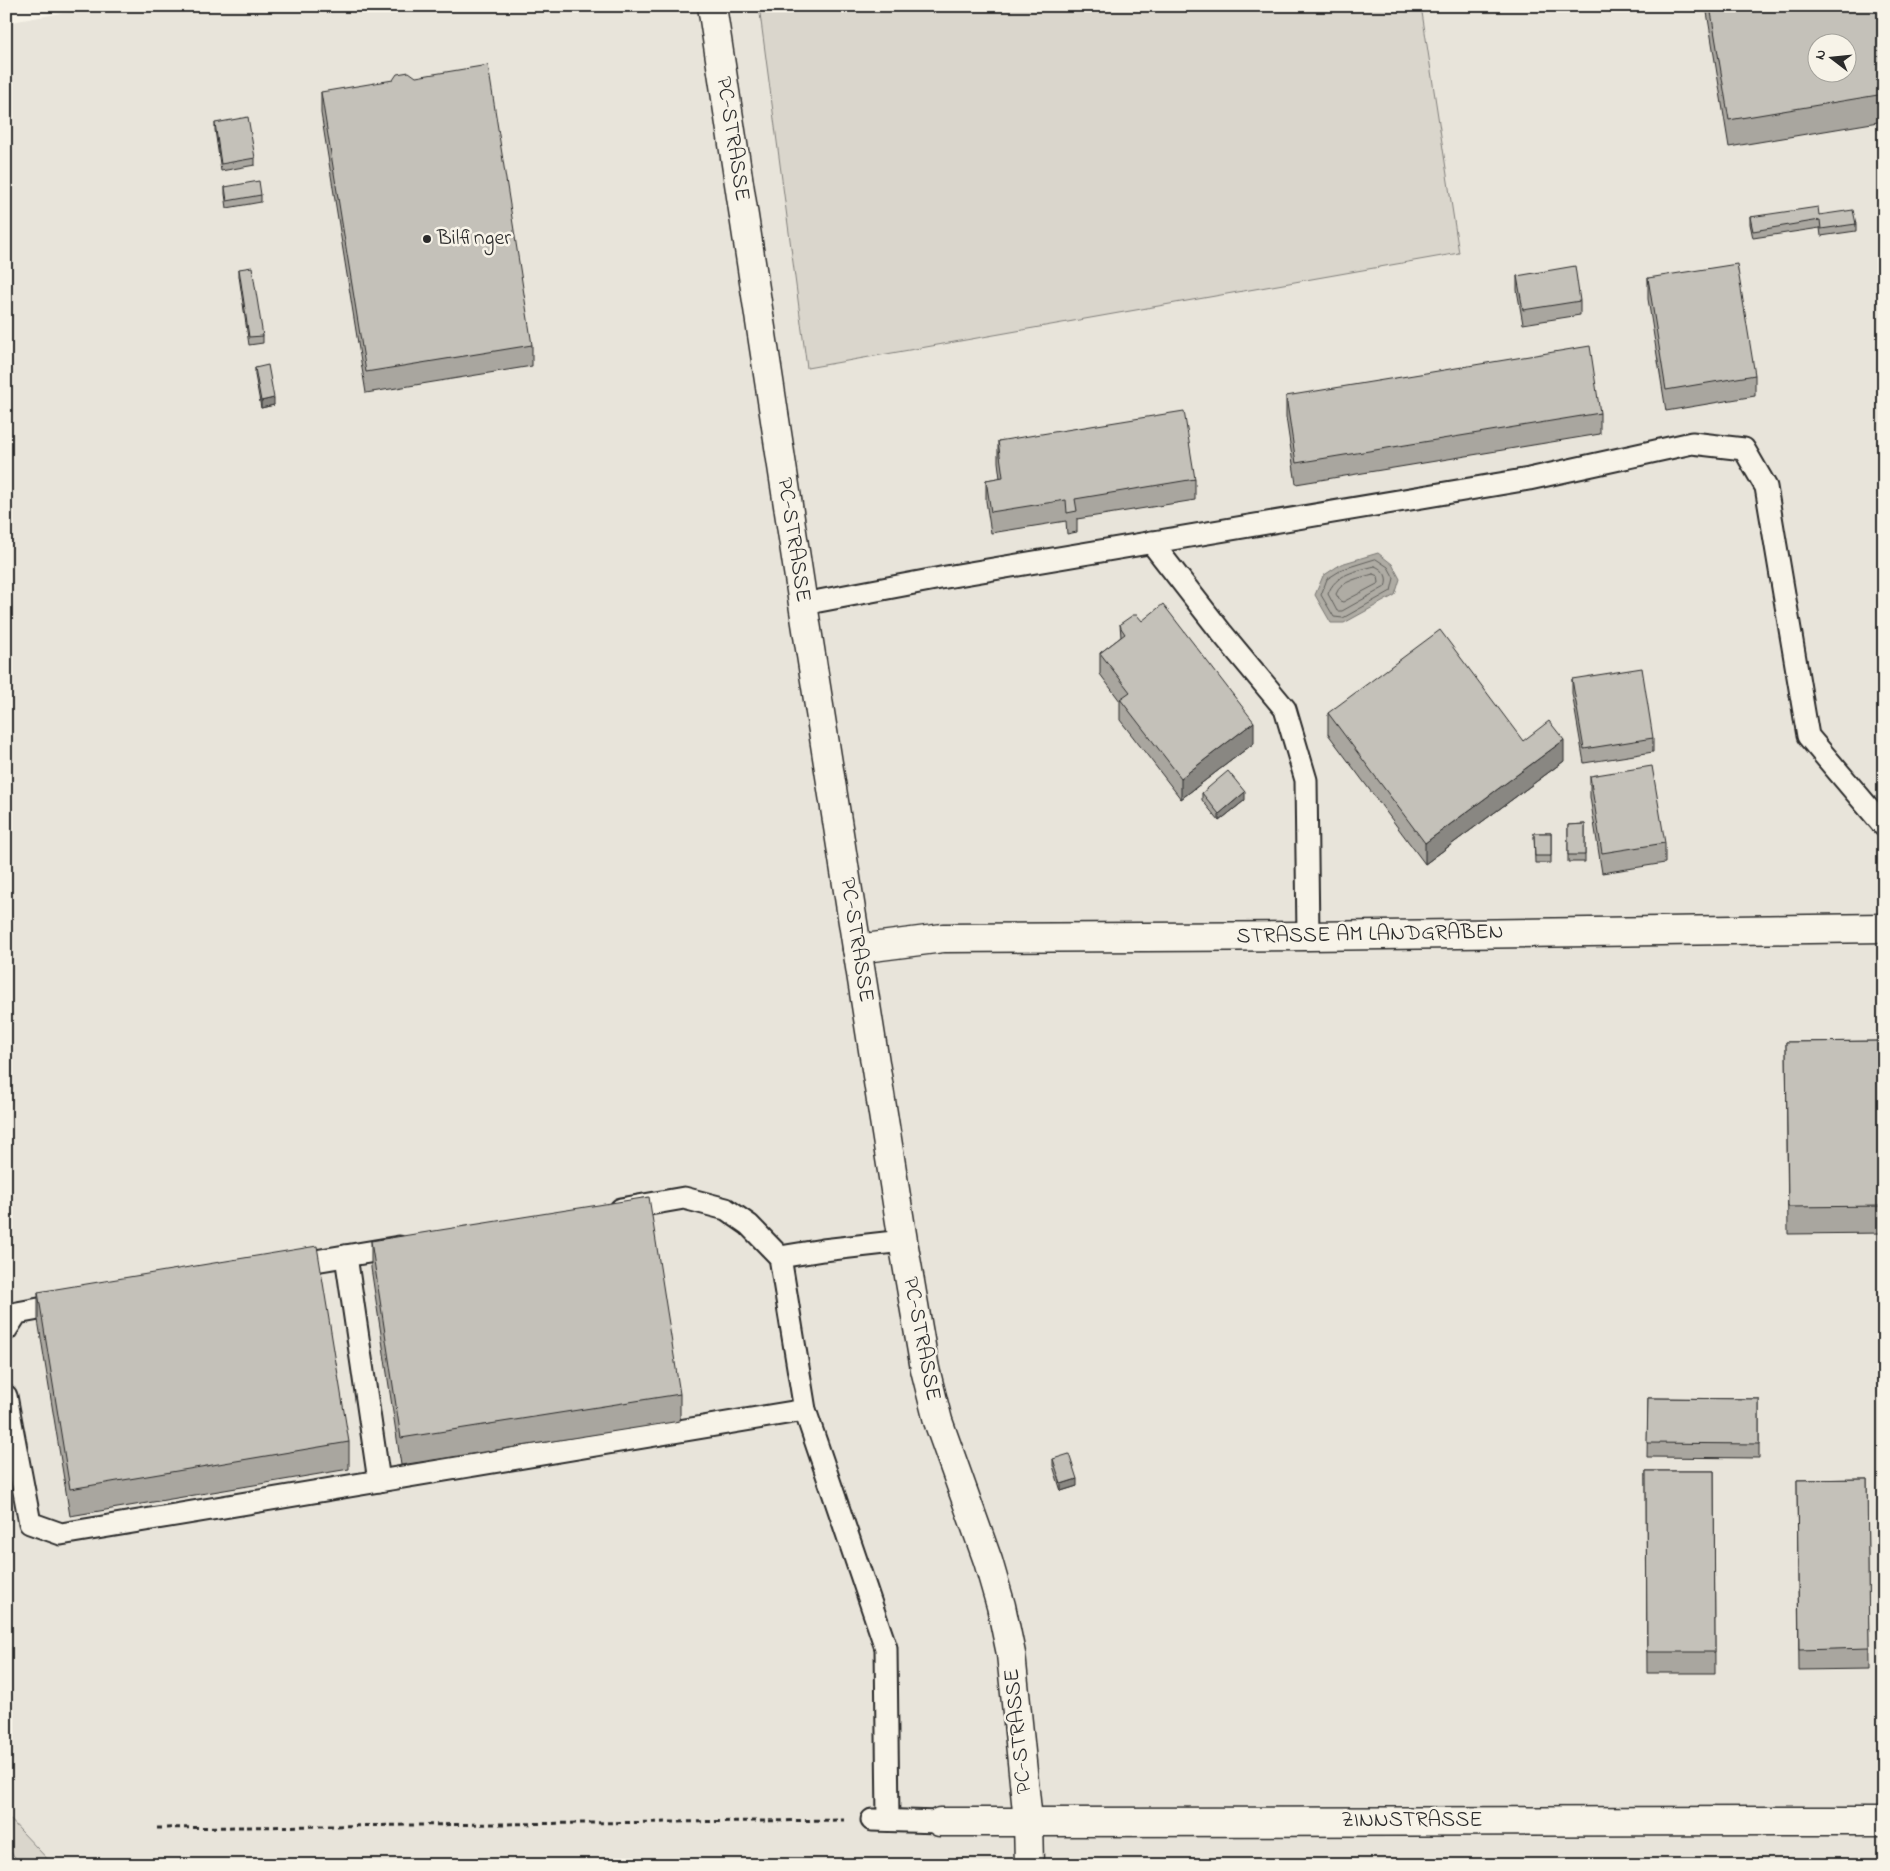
<svg xmlns="http://www.w3.org/2000/svg" width="1890" height="1871" font-family="'Indie Flower',sans-serif">
	<rect width="100%" height="100%" fill="#f7f3e8"/>
	<filter id="ink" filterUnits="userSpaceOnUse"><feTurbulence type="fractalNoise" baseFrequency=".02" numOctaves="2"/><feDisplacementMap in="SourceGraphic" scale="10" xChannelSelector="R" yChannelSelector="G"/><feConvolveMatrix kernelMatrix="1 2 1 2 8 2 1 2 1" color-interpolation-filters="sRGB"/></filter>
	<g filter="url(#ink)">
		<path fill="#e8e4da" fill-rule="evenodd" d="M101 6H1884V1865H53L6 1815V23ZM1818 42H1848V72H1818Z"/>
		<g fill="#dad6cc" stroke="#82807c">
			<polygon points="759,6 1421,6 1459,253 807,368"/>
			<polygon points="6,1815 53,1865 22,1865 6,1847"/>
		</g>
		<polygon fill="#afaca4" stroke="#7a7874" points="1378,553 1392,564 1400,579 1395,595 1344,623 1331,623 1315,595 1323,576 1341,564"/>
		<g fill="none" stroke-linecap="round" stroke-linejoin="round">
			<g stroke="#605f5b" stroke-width="1">
				<polygon points="1376,559 1388,567 1394,578 1391,591 1343,618 1334,617 1321,595 1327,579 1343,569"/>
				<path d="M1375 566C1384 570 1389 577 1385 587L1342 611H1337L1328 594C1335 574 1356 571 1375 566Z"/>
				<path d="M1373 574 1378 576 1379 583 1343 602 1340 601 1336 594C1341 580 1361 578 1373 574Z"/>
			</g>
			<defs>
				<g id="service">
					<polyline points="1151,542 1221,632 1285,709 1306,780 1308,936"/>
					<polyline points="803,604 946,577 1529,479 1692,443 1744,449 1766,487 1808,736 1884,826"/>
					<polyline points="346,1256 379,1481"/>
					<polyline points="780,1257 823,1250 903,1241"/>
					<polyline points="291,1265 399,1247"/>
					<polyline points="6,1330 17,1313 66,1304"/>
					<polyline points="6,1396 30,1523 61,1534 805,1410 780,1257 749,1225 726,1209 684,1198 621,1209"/>
					<polyline points="805,1410 886,1648 888,1820"/>
					<polyline points="872,1820 940,1822"/>
				</g>
				<g id="minor">
					<polyline points="712,6 803,604 903,1241 925,1369 938,1421 988,1561 1001,1606 1011,1654 1028,1821 1029,1865"/>
					<polyline points="857,949 943,938 1308,936 1884,928"/>
					<polyline points="940,1822 1884,1821"/>
				</g>
			</defs>
			<use href="#service" stroke="#2b2b2b" stroke-width="25"/>
			<use href="#minor" stroke="#2b2b2b" stroke-width="31"/>
			<polyline stroke="#2b2b2b" stroke-width="3" stroke-dasharray="5 4" stroke-linecap="butt" points="157,1828 844,1820"/>
			<use href="#service" stroke="#f7f3e8" stroke-width="21"/>
			<use href="#minor" stroke="#f7f3e8" stroke-width="28"/>
		</g>
		<g fill="#a9a69f" stroke="#2b2b2b">
			<polygon points="1706,6 1884,6 1884,121 1729,147"/>
			<polygon points="321,92 532,345 532,366 366,393 321,113"/>
			<polygon points="215,123 255,158 255,165 221,171 215,130"/>
			<polygon points="225,187 261,195 261,202 227,208 225,194"/>
			<polygon points="1819,215 1856,224 1856,231 1821,236 1820,228 1753,238 1750,224 1750,217"/>
			<polygon points="239,269 263,336 263,343 249,345 239,276"/>
			<polygon points="1517,276 1580,301 1580,315 1523,324 1517,290"/>
			<polygon points="1648,278 1755,375 1755,396 1666,411 1648,299"/>
			<polygon points="255,368 274,405 261,408 255,375"/>
			<polygon points="1286,396 1600,413 1600,434 1296,484 1286,417"/>
			<polygon points="998,441 1195,479 1195,500 1077,519 1077,532 1067,534 1066,521 991,533 986,501 986,480 1000,478 998,462"/>
			<polygon points="1142,621 1254,743 1181,799 1120,720 1120,701 1100,674 1100,653 1121,637 1120,624"/>
			<polygon points="1572,679 1653,738 1653,752 1584,763 1572,693"/>
			<polygon points="1328,713 1523,741 1564,761 1425,864 1328,734"/>
			<polygon points="1590,776 1665,843 1665,863 1602,873 1590,797"/>
			<polygon points="1202,793 1245,800 1219,821 1202,800"/>
			<polygon points="1585,824 1585,862 1568,862 1568,825"/>
			<polygon points="1534,833 1551,833 1551,863 1535,863"/>
			<polygon points="1884,1041 1884,1233 1788,1234 1786,1042"/>
			<polygon points="371,1241 680,1394 680,1421 401,1465 371,1268"/>
			<polygon points="38,1292 349,1442 349,1469 70,1516 38,1320"/>
			<polygon points="1648,1398 1759,1399 1759,1458 1647,1457"/>
			<polygon points="1053,1459 1077,1486 1061,1491 1053,1466"/>
			<polygon points="1646,1471 1714,1471 1715,1673 1647,1673"/>
			<polygon points="1867,1479 1869,1669 1799,1670 1797,1480"/>
		</g>
		<g fill="#898782" stroke="#2b2b2b">
			<polygon points="274,398 274,405 261,408 261,401"/>
			<polygon points="1254,722 1254,743 1181,799 1181,778"/>
			<polygon points="1564,740 1564,761 1425,864 1425,843"/>
			<polygon points="1245,792 1245,800 1219,821 1219,814"/>
			<polygon points="1077,1479 1077,1486 1061,1491 1061,1484"/>
		</g>
		<g fill="#c4c1b9" stroke="#2b2b2b" fill-rule="evenodd">
			<path d="M1710 6H1884V94L1729 120ZM1818 42H1848V72H1818Z"/>
			<polygon points="488,65 532,345 366,372 321,92 393,80 397,74 409,72 416,77"/>
			<polygon points="248,117 255,158 221,164 215,123"/>
			<polygon points="259,181 261,195 227,201 225,187"/>
			<polygon points="1818,207 1819,215 1853,210 1856,224 1821,229 1820,220 1753,231 1750,217"/>
			<polygon points="1737,264 1755,375 1666,390 1648,278"/>
			<polygon points="1575,266 1580,301 1523,310 1517,276"/>
			<polygon points="252,267 263,336 249,337 239,269"/>
			<polygon points="1590,346 1600,413 1296,463 1286,396"/>
			<polygon points="268,365 274,398 261,401 255,368"/>
			<polygon points="1184,411 1195,479 1075,499 1077,511 1067,513 1066,500 991,512 986,480 1003,477 998,441"/>
			<polygon points="1163,604 1254,722 1181,778 1120,699 1130,692 1100,653 1125,634 1121,628 1120,624 1133,615 1137,615 1142,621"/>
			<polygon points="1440,630 1523,741 1549,721 1564,740 1425,843 1328,713"/>
			<polygon points="1642,668 1653,738 1584,749 1572,679"/>
			<polygon points="1652,766 1665,843 1602,853 1590,776"/>
			<polygon points="1228,771 1245,792 1219,814 1202,793"/>
			<polygon points="1585,824 1585,855 1568,855 1568,825"/>
			<polygon points="1534,833 1551,833 1551,856 1535,856"/>
			<polygon points="1884,1041 1884,1206 1788,1207 1786,1042"/>
			<polygon points="649,1197 680,1394 401,1438 371,1241"/>
			<polygon points="317,1246 349,1442 70,1489 38,1292"/>
			<polygon points="1648,1398 1759,1399 1759,1444 1647,1443"/>
			<polygon points="1069,1454 1077,1479 1061,1484 1053,1459"/>
			<polygon points="1646,1471 1714,1471 1715,1652 1647,1652"/>
			<polygon points="1867,1479 1869,1648 1799,1650 1797,1480"/>
		</g>
	</g>
	<circle fill="#2b2b2b" stroke="#f7f3e8" stroke-width="2" cx="427" cy="239" r="5"/>
	<g text-anchor="middle" dominant-baseline="central" stroke-width="5" stroke-linejoin="round" paint-order="stroke">
		<g font-size="22" fill="#2b2b2b" stroke="#f7f3e8">
			<text transform="translate(732 139) rotate(81)">PC-STRASSE</text>
			<text transform="translate(793 540) rotate(81)">PC-STRASSE</text>
			<text transform="translate(1370 935) rotate(-1)">STRASSE AM LANDGRABEN</text>
			<text transform="translate(856 940) rotate(81)">PC-STRASSE</text>
			<text transform="translate(921 1339) rotate(79)">PC-STRASSE</text>
			<text transform="translate(1019 1731) rotate(-96)">PC-STRASSE</text>
			<text x="1412" y="1821">ZINNSTRASSE</text>
		</g>
		<g font-size="22" fill="#2b2b2b" stroke="#f7f3e8" text-anchor="start">
			<text x="437" y="239">Bilfinger</text>
		</g>
	</g>
	<rect width="1890" height="1871" fill="none" stroke="#f7f3e8" stroke-width="25"/>
	<rect x="12" y="12" width="1865" height="1846" fill="none" stroke="#2b2b2b" stroke-width="2" filter="url(#ink)"/>
	<g transform="translate(1832 58) rotate(286)"><circle r="24" fill="#f7f3e8" stroke="#a5a39c"/>
	<path d="M0-4L9 19L0 12L-9 19Z" fill="#2b2b2b"/>
	<text y="-8" font-size="14" font-weight="bold" text-anchor="middle" fill="#2b2b2b">N</text>
	</g>
</svg>
